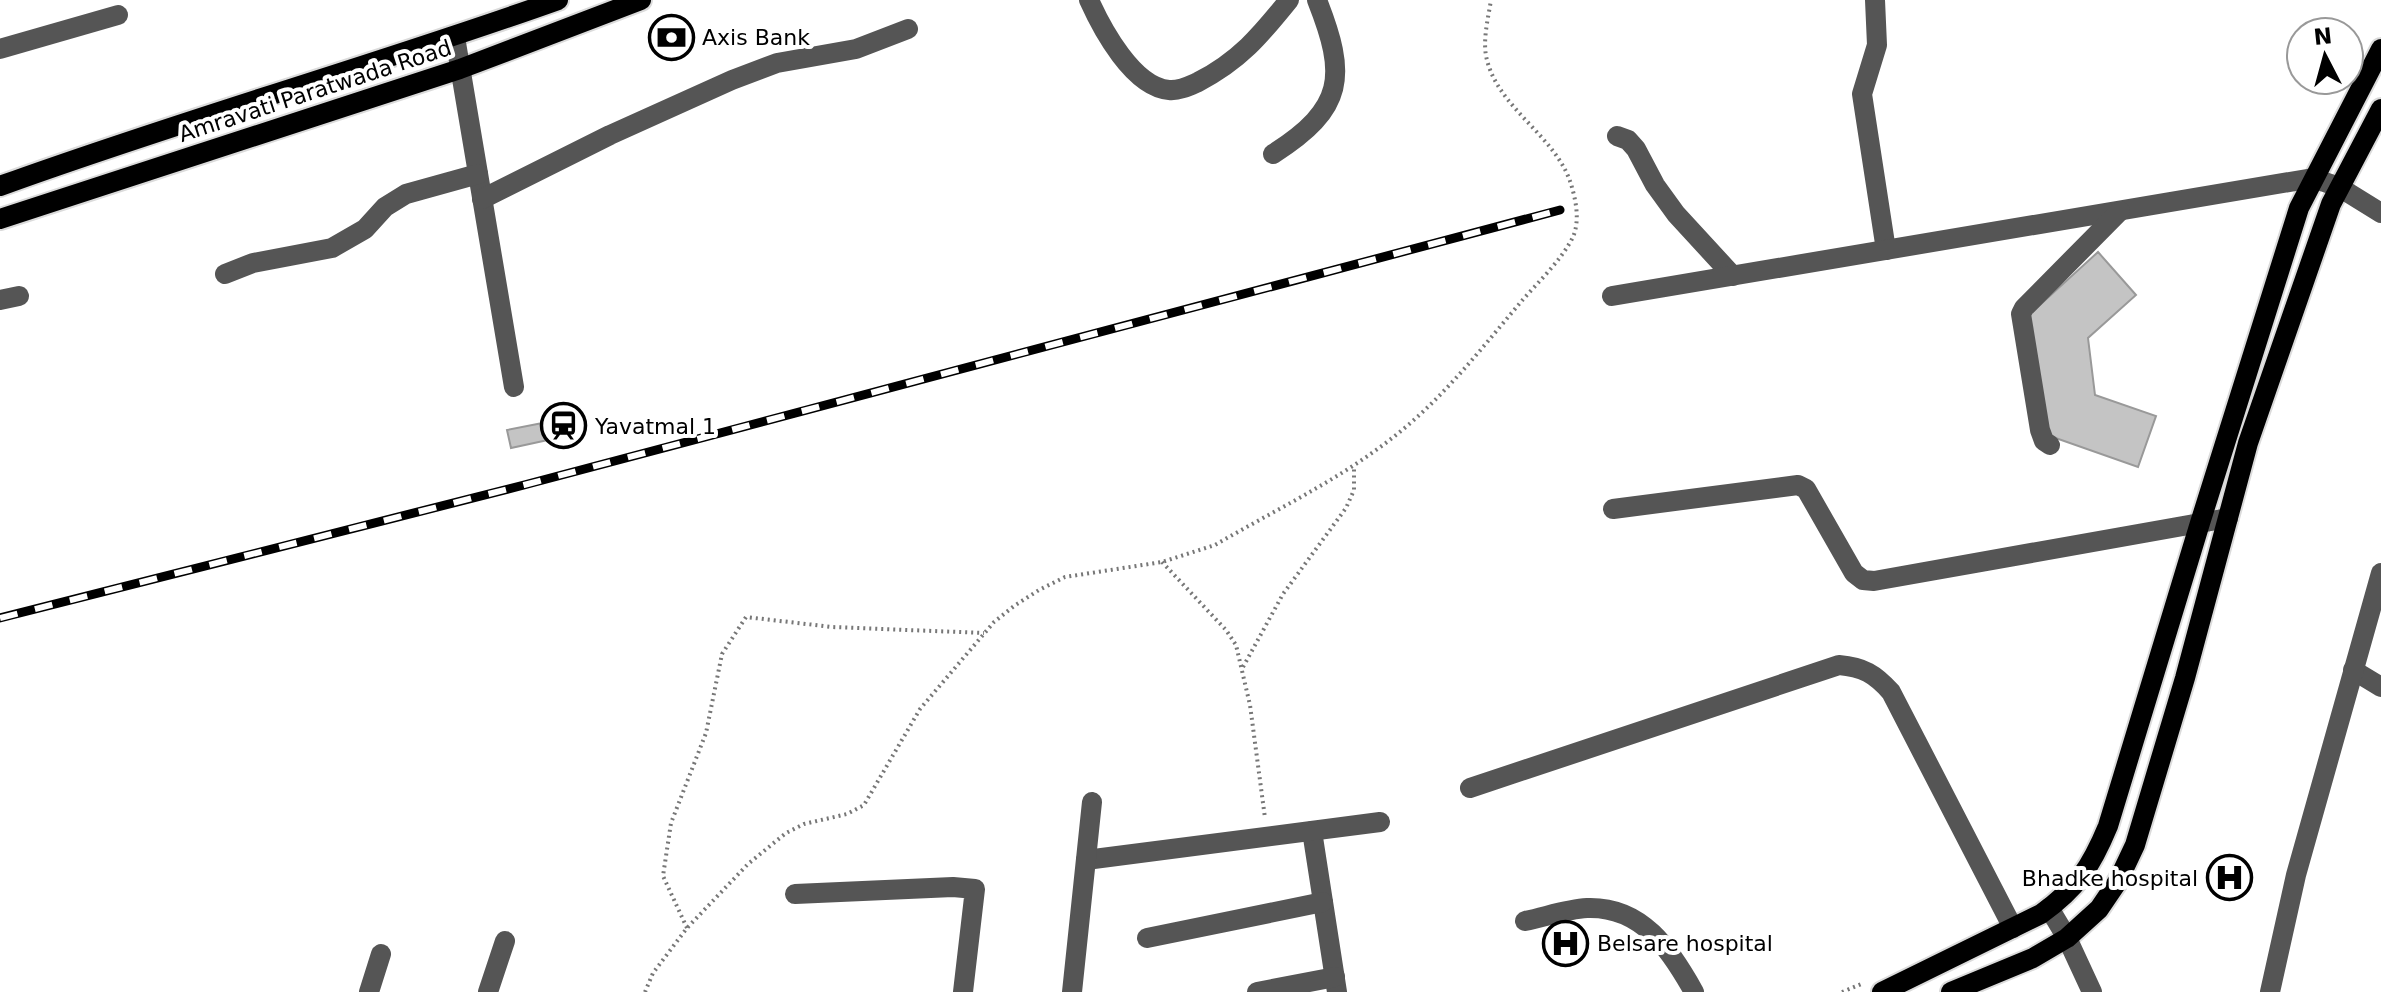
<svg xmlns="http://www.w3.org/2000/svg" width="2381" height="992" font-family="'DejaVu Sans',sans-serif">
	<rect width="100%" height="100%" fill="#fff"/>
	<g fill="#c4c4c4" stroke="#999" stroke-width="2">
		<polygon points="2098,252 2136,295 2088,338 2095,395 2156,416 2138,467 2047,435 2029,315"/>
		<polygon points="568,418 571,435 511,448 507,430"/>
	</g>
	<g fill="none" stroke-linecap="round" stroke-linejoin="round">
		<defs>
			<g id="major">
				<path d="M0 186C184 119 373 66 558 0"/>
				<polyline points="0,219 460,69 641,0"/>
				<path d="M1882 992 2041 914C2077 888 2091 867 2108 826L2200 523 2299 208 2381 49"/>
				<polyline points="1951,992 2033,958 2067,938 2099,909 2118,881 2135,845 2185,678 2248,443 2331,204 2381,109"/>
			</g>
		</defs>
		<use href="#major" stroke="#dbdbdb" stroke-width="24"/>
		<g stroke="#777" stroke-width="4" stroke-dasharray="2 4" stroke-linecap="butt">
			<polyline points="1162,562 1226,630 1236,645 1250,705 1265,818"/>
			<polyline points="1243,667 1283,594 1346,508 1354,490 1354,466"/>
			<polyline points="687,928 663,876 671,823 706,733 722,654 746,617 832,627 984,633"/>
			<path d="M645 992 653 973 687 928 748 864 786 833 804 824 847 814 864 805 920 709 994 622 1014 606 1039 590 1065 577 1162 562 1215 545C1275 510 1341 479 1396 435 1443 398 1481 349 1520 303 1537 283 1561 261 1573 237 1580 220 1576 201 1571 184 1556 136 1499 109 1487 60 1482 42 1488 19 1491 0"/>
			<polyline points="1842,992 1864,983"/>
		</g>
		<g stroke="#555" stroke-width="20">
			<path d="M1089 0C1102 29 1133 87 1169 90 1179 91 1189 86 1198 82 1239 61 1260 36 1289 0"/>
			<polyline points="1875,0 1877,45 1862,94 1886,250"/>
			<polyline points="455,37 514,387"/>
			<polyline points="0,49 118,15"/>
			<polyline points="1617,136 1628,140 1636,149 1655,185 1676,214 1733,276"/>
			<path d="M1273 154C1345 108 1347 76 1317 0"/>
			<polyline points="482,199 610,135 732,80 777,63 856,49 908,29"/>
			<polyline points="225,274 253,263 332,248 365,229 385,207 406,194 478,174"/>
			<polyline points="1612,296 2313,178 2339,187 2381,213"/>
			<polyline points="0,300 19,296"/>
			<polyline points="2050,445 2044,441 2040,430 2021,314 2024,308 2120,211"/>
			<polyline points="1613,509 1798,485 1806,489 1854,573 1863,580 1874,581 2228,518"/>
			<polyline points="2353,670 2381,687"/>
			<path d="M1470 788 1839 665C1863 667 1875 674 1891 692L2013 928"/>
			<polyline points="1312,831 1337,992"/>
			<polyline points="1086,860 1380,822"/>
			<polyline points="795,894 953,887 975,889 963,992"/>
			<polyline points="2049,908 2067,938 2092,992"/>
			<path d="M1525 921C1545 917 1567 909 1587 908 1642 906 1670 949 1694 992"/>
			<polyline points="1147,938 1323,902"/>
			<polyline points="369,992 381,954"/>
			<polyline points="488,992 505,941"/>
			<polyline points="1072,992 1092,802"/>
			<polyline points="1257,992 1335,977"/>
			<polyline points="2270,992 2296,875 2381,573"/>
		</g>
		<use href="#major" stroke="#000" stroke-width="20"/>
		<defs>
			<polyline id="rail" points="0,618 524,485 1560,210"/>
		</defs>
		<use href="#rail" stroke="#000" stroke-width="9"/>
		<use href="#rail" stroke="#fff" stroke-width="6" stroke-dasharray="18" stroke-linecap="butt"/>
	</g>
	<defs>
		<symbol id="bank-ring" viewBox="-11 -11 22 22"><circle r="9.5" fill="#fff" stroke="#000" stroke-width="1.5"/><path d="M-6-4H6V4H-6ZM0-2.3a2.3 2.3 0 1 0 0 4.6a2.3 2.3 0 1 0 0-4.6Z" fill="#000"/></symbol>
		<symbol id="station-ring" viewBox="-11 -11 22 22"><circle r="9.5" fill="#fff" stroke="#000" stroke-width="1.5"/><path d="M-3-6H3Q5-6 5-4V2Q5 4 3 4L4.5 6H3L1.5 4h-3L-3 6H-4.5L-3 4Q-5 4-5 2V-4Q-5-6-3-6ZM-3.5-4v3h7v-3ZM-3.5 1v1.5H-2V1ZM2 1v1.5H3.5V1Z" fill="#000"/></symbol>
		<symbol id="hospital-ring" viewBox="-11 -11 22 22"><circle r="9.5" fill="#fff" stroke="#000" stroke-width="1.5"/><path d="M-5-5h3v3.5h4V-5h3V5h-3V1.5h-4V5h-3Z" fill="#000"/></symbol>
	</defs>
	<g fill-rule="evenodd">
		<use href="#bank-ring" x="646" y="12" width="51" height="51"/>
		<use href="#station-ring" x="538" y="400" width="51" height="51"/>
		<use href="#hospital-ring" x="2204" y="852" width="51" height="51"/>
		<use href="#hospital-ring" x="1540" y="918" width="51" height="51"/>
	</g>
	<g text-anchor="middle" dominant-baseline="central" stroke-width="8" stroke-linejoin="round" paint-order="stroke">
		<g font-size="22" fill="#000" stroke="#fff" text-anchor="start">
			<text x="702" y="37">Axis Bank</text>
			<text x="595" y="426">Yavatmal 1</text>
			<text x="2198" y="878" text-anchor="end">Bhadke hospital</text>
			<text x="1597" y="943">Belsare hospital</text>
		</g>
		<g font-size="22" fill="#000" stroke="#fff">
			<text transform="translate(315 91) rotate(-18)">Amravati Paratwada Road</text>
		</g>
	</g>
	<g transform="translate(2325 56) rotate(354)"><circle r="38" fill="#ffffff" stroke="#999999" stroke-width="2"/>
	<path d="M0-6L14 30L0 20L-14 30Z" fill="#000000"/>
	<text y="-12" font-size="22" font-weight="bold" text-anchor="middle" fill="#000000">N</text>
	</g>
</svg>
